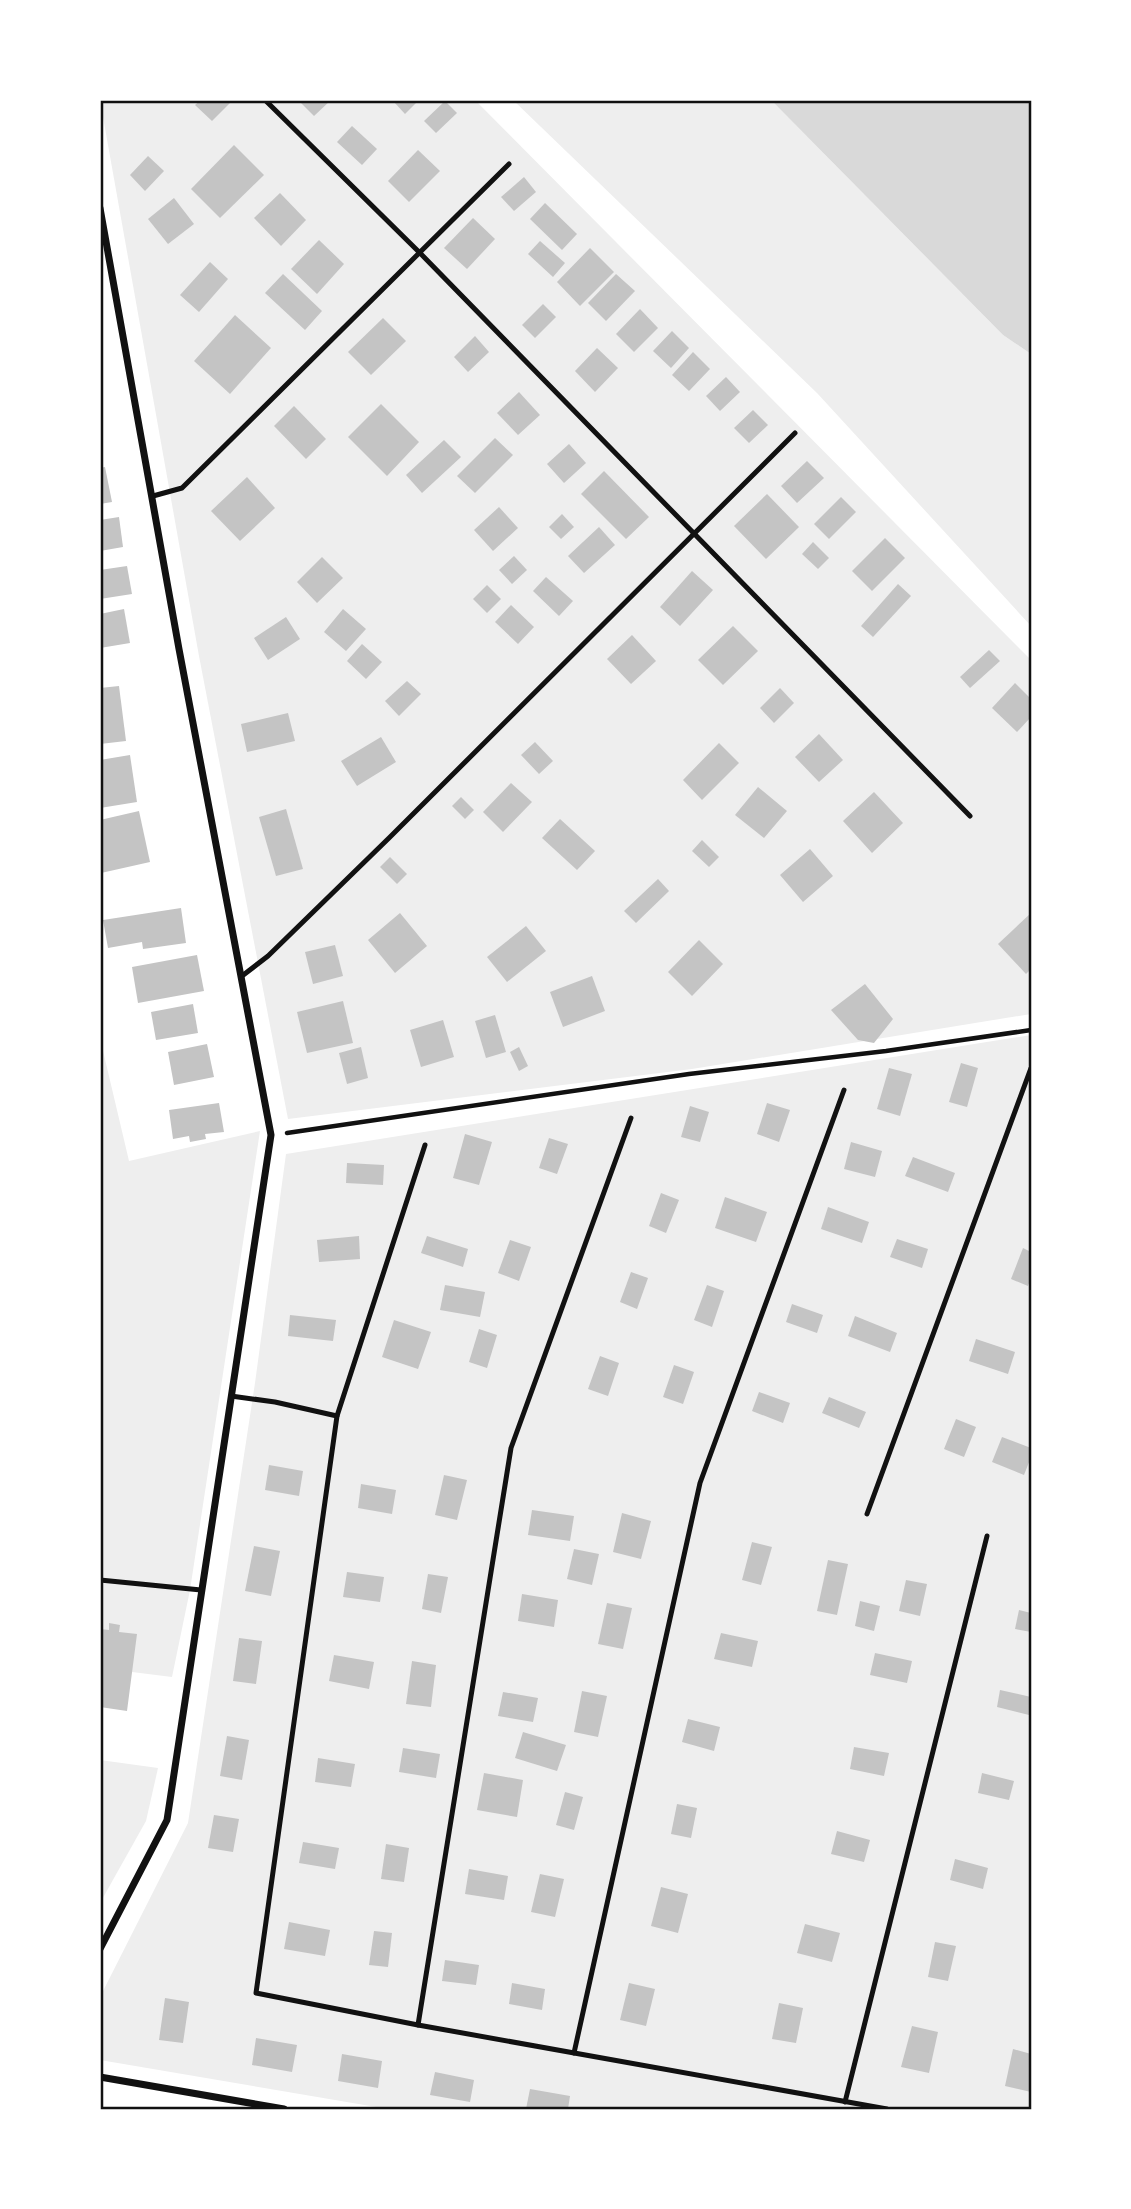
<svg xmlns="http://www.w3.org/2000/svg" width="1131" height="2209" font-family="Raleway,sans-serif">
	<rect width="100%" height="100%" fill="#fff"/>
	<g fill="#eee">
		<polygon points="100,100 475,100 1031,660 1031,1014 692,1069 288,1119 199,656"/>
		<polygon points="513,100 771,100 1003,335 1031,354 1031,626 817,393"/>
		<polygon points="1031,1035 1031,2109 388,2109 100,2060 100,1997 188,1823 255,1383 286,1154"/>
		<polygon points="100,1038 129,1161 260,1131 190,1590 172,1677 100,1668"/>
		<polygon points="100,1760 158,1768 146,1821 100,1903"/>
	</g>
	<polygon fill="#d9d9d9" points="771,100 1031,100 1031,354 1003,335"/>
	<g fill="#c4c4c4">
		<polygon points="201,100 233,100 212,121 195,105"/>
		<polygon points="298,100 331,100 314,116"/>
		<polygon points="396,100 419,100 405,114 394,102"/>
		<polygon points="445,101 457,113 436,133 424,121"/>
		<polygon points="352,126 377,149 362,165 337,142"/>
		<polygon points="234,145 264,175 220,218 191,189"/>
		<polygon points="418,150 440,171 409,202 388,181"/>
		<polygon points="148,156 164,171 145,191 130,175"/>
		<polygon points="524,177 536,192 514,211 501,197"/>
		<polygon points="280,193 306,220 281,246 254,218"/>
		<polygon points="174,198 194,224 168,244 148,219"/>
		<polygon points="545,203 577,234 562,250 530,219"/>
		<polygon points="473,218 495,239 467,269 444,248"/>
		<polygon points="319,240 344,264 317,294 291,269"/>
		<polygon points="540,241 565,263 553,277 528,254"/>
		<polygon points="590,248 614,272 580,306 557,282"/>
		<polygon points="210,262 228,279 199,312 180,295"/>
		<polygon points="283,274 322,311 305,330 265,293"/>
		<polygon points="616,274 635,291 606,321 588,303"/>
		<polygon points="543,304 556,317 535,338 522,325"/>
		<polygon points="640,309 658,328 634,352 616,334"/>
		<polygon points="235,315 271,348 230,394 194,361"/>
		<polygon points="383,318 406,341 371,375 348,352"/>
		<polygon points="672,331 689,348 671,368 653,351"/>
		<polygon points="475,336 489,352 468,372 454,357"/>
		<polygon points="597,348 618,368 595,392 575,371"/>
		<polygon points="693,352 710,369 689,391 672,375"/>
		<polygon points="726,377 740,392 720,411 706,396"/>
		<polygon points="519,392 540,415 518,435 497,413"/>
		<polygon points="381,404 419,442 387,476 348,437"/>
		<polygon points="294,406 326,439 306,459 274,426"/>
		<polygon points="753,410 768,425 749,443 734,428"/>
		<polygon points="495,438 513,455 475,493 457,476"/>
		<polygon points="444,440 461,457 422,493 406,475"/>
		<polygon points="569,444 586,463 564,483 547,464"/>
		<polygon points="807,461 824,478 797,503 781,486"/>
		<polygon points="105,467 112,502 100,504 100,468"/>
		<polygon points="604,471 649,517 626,539 581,494"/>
		<polygon points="247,477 275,508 240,541 211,511"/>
		<polygon points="767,494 799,527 766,559 734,526"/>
		<polygon points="841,497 856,512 829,539 814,524"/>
		<polygon points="499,507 518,528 493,551 474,530"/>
		<polygon points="562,514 574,527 561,539 549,527"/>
		<polygon points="119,517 123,547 100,551 100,520"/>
		<polygon points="599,527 615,545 584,573 568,556"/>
		<polygon points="885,538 905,558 872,591 852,571"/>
		<polygon points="813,542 829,558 818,569 802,554"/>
		<polygon points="514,556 527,570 512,584 499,570"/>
		<polygon points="322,557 343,578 317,603 297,582"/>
		<polygon points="127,566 132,594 100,599 100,570"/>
		<polygon points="692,571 713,590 680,626 660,607"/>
		<polygon points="546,577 573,601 559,616 533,591"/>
		<polygon points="898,584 911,596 873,637 861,626"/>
		<polygon points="487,585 501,599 487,613 473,599"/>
		<polygon points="511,605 534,627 518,644 495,622"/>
		<polygon points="124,609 130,643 100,648 100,614"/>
		<polygon points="343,609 366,629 346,651 324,632"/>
		<polygon points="286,617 300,639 268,660 254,638"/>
		<polygon points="733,626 758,651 723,685 698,660"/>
		<polygon points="632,635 656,661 631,684 607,659"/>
		<polygon points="362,644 382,662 366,679 347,661"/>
		<polygon points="989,650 1000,661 970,688 960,677"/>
		<polygon points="407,681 421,694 399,716 385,701"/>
		<polygon points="1015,683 1031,699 1031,717 1017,732 992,708"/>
		<polygon points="119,686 126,741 100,744 100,688"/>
		<polygon points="780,688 794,703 774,723 760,708"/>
		<polygon points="288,713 295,741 247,752 241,724"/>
		<polygon points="819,734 843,760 819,782 795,757"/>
		<polygon points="381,737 396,762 357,786 341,761"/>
		<polygon points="535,742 553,761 539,774 521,755"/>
		<polygon points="719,743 739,763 702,800 683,780"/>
		<polygon points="130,755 137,802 100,808 100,760"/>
		<polygon points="511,783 532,802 503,832 483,812"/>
		<polygon points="758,787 787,811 764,838 735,815"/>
		<polygon points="874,792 903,823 872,853 843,821"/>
		<polygon points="461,797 474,810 465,819 452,806"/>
		<polygon points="286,809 303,869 276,876 259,817"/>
		<polygon points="139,811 150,862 101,873 100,820"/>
		<polygon points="560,819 595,851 577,870 542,838"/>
		<polygon points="702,840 719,857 709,867 692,851"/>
		<polygon points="810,849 833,876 803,902 780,875"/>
		<polygon points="390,857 407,874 397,884 380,867"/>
		<polygon points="658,879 669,891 636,923 624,911"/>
		<polygon points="181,908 186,943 143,949 142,942 108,948 103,920"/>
		<polygon points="400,913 427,946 395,973 368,940"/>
		<polygon points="1031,913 1031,969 1026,974 998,944"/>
		<polygon points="526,926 546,951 507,982 487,957"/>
		<polygon points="699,940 723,964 692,996 668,972"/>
		<polygon points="335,945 343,976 313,984 305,952"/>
		<polygon points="197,955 204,991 138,1003 132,967"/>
		<polygon points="592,976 605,1011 563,1027 550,992"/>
		<polygon points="865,984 893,1019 874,1043 858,1040 831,1010"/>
		<polygon points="343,1001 353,1043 307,1053 297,1012"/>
		<polygon points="193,1004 198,1033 156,1040 151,1012"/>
		<polygon points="495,1015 506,1052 486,1058 475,1021"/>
		<polygon points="443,1020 454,1057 421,1067 410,1030"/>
		<polygon points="207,1044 214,1077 174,1085 168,1052"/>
		<polygon points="361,1047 368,1078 347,1084 339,1053"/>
		<polygon points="519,1047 528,1066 519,1071 510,1052"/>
		<polygon points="961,1063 978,1068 967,1107 949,1102"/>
		<polygon points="889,1068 912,1074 900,1116 877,1109"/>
		<polygon points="219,1103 224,1132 205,1134 206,1139 190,1142 189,1136 173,1139 169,1110"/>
		<polygon points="767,1103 790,1110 779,1142 757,1134"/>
		<polygon points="690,1106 709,1112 700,1142 681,1137"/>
		<polygon points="465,1134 492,1142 479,1185 453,1178"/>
		<polygon points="549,1138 568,1144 557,1174 539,1168"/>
		<polygon points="851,1142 882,1151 875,1177 844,1169"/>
		<polygon points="913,1157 955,1173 948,1192 905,1176"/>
		<polygon points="347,1163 384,1165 383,1185 346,1183"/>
		<polygon points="661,1193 679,1200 666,1233 649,1226"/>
		<polygon points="725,1197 767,1212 756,1242 715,1228"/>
		<polygon points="828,1207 869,1222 862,1243 821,1229"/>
		<polygon points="359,1236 360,1259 319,1262 317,1240"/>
		<polygon points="427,1236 468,1249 463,1267 421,1253"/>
		<polygon points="897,1239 928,1249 922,1268 890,1257"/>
		<polygon points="510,1240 531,1247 519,1281 498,1273"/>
		<polygon points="1023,1248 1031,1252 1031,1278 1028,1286 1011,1279"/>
		<polygon points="631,1272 648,1278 637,1309 620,1302"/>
		<polygon points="445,1285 485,1292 480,1317 440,1310"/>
		<polygon points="707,1285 724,1291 712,1327 694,1320"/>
		<polygon points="792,1304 823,1315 817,1333 786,1322"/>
		<polygon points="290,1315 336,1320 333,1341 288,1336"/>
		<polygon points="855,1316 897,1333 890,1352 848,1336"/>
		<polygon points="394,1320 431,1332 418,1369 382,1357"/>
		<polygon points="479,1329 497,1335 487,1368 469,1362"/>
		<polygon points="976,1339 1015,1352 1008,1374 969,1361"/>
		<polygon points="600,1356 619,1363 608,1396 588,1389"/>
		<polygon points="674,1365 694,1372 683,1404 663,1397"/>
		<polygon points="759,1392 790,1403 783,1423 752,1411"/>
		<polygon points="829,1397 866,1412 859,1428 822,1413"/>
		<polygon points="956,1419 976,1427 964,1457 944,1449"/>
		<polygon points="1002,1437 1031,1448 1031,1457 1024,1475 992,1462"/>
		<polygon points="269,1465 303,1471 299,1496 265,1490"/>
		<polygon points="444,1475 467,1480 457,1520 435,1515"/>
		<polygon points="361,1484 396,1490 392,1514 358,1508"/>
		<polygon points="532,1510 574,1516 570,1541 528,1535"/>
		<polygon points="622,1513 651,1521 641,1559 613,1552"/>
		<polygon points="752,1542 772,1547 761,1585 742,1580"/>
		<polygon points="254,1546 280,1551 271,1596 245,1591"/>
		<polygon points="574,1549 599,1554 592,1585 567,1579"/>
		<polygon points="828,1560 848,1564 837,1615 817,1611"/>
		<polygon points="347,1572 384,1577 380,1602 343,1597"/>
		<polygon points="428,1574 448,1577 441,1613 422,1609"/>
		<polygon points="906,1580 927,1584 920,1616 899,1611"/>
		<polygon points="522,1594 558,1600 554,1627 518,1621"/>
		<polygon points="860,1601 880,1606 874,1631 855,1626"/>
		<polygon points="607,1603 632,1608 623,1649 598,1644"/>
		<polygon points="1019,1610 1031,1613 1031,1632 1015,1629"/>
		<polygon points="109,1623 120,1625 119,1632 137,1634 127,1711 100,1707 100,1629 109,1630"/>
		<polygon points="721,1633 758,1641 752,1667 714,1659"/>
		<polygon points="239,1638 262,1641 256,1684 233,1681"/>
		<polygon points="875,1653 912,1661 907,1683 870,1675"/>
		<polygon points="334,1655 374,1662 369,1689 329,1681"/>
		<polygon points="412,1661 436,1665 431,1707 406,1704"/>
		<polygon points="1000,1690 1031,1697 1029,1715 997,1707"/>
		<polygon points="582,1691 607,1696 598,1737 574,1732"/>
		<polygon points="503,1692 538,1698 533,1722 498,1716"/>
		<polygon points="688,1719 720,1727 714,1751 682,1742"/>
		<polygon points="523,1732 566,1745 557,1771 515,1758"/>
		<polygon points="227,1736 249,1740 242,1780 220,1776"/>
		<polygon points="854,1747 889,1753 884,1776 850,1769"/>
		<polygon points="403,1748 440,1754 436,1778 399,1772"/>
		<polygon points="318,1758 355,1764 351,1787 315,1782"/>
		<polygon points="484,1773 523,1780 517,1817 477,1810"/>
		<polygon points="982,1773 1014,1781 1009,1800 978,1793"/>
		<polygon points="565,1792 583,1797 574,1830 556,1825"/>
		<polygon points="677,1804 697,1808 691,1838 671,1834"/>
		<polygon points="214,1815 239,1819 233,1852 208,1848"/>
		<polygon points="837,1831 870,1840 864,1862 831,1854"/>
		<polygon points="303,1842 339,1848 335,1869 299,1863"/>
		<polygon points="386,1844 409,1848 404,1882 381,1879"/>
		<polygon points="955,1859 988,1868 983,1889 950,1880"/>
		<polygon points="469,1869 508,1876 504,1900 465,1894"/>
		<polygon points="540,1874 564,1879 555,1917 531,1912"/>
		<polygon points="661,1887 688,1894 678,1933 651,1926"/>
		<polygon points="289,1922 330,1930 325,1956 284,1949"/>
		<polygon points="805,1924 840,1933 832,1962 797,1953"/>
		<polygon points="374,1931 392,1933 388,1967 369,1965"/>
		<polygon points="935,1942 956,1946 948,1981 928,1977"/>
		<polygon points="445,1960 479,1965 476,1985 442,1981"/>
		<polygon points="512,1983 545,1989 542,2010 509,2004"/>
		<polygon points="629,1983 655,1989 646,2026 620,2020"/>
		<polygon points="165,1998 189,2002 183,2043 159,2040"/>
		<polygon points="779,2003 803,2008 796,2043 772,2039"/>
		<polygon points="912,2026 938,2032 929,2073 901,2067"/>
		<polygon points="256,2038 297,2045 292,2072 252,2065"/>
		<polygon points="1013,2049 1031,2054 1031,2092 1005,2086"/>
		<polygon points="342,2054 382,2061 378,2088 338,2081"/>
		<polygon points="435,2072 474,2080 470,2102 430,2095"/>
		<polygon points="530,2089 570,2096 568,2109 526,2109"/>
	</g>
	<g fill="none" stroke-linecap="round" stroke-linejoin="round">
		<polyline stroke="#111" stroke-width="4.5" points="287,1133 689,1074 886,1051 1031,1030"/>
		<g stroke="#111" stroke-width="5">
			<polyline points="265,100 420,253 970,816"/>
			<polyline points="153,496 182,488 509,164"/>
			<polyline points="242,976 268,956 389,838 795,433"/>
			<polyline points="425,1145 337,1416 256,1993 418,2025 887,2109"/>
			<polyline points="231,1396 275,1402 337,1416"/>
			<polyline points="867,1514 1031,1068"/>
			<polyline points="100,1580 201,1590"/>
			<polyline points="418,2025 511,1448 631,1118"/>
			<polyline points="574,2053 700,1483 844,1090"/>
			<polyline points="845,2102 987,1536"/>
		</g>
		<g stroke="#111" stroke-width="7">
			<polyline points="100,208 179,649 271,1135 167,1820 100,1949"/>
			<polyline points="100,2077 284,2109"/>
		</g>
	</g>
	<rect width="1131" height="2209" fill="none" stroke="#ffffff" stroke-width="203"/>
	<rect x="102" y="102" width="928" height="2006" fill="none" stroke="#111" stroke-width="2.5"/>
</svg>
